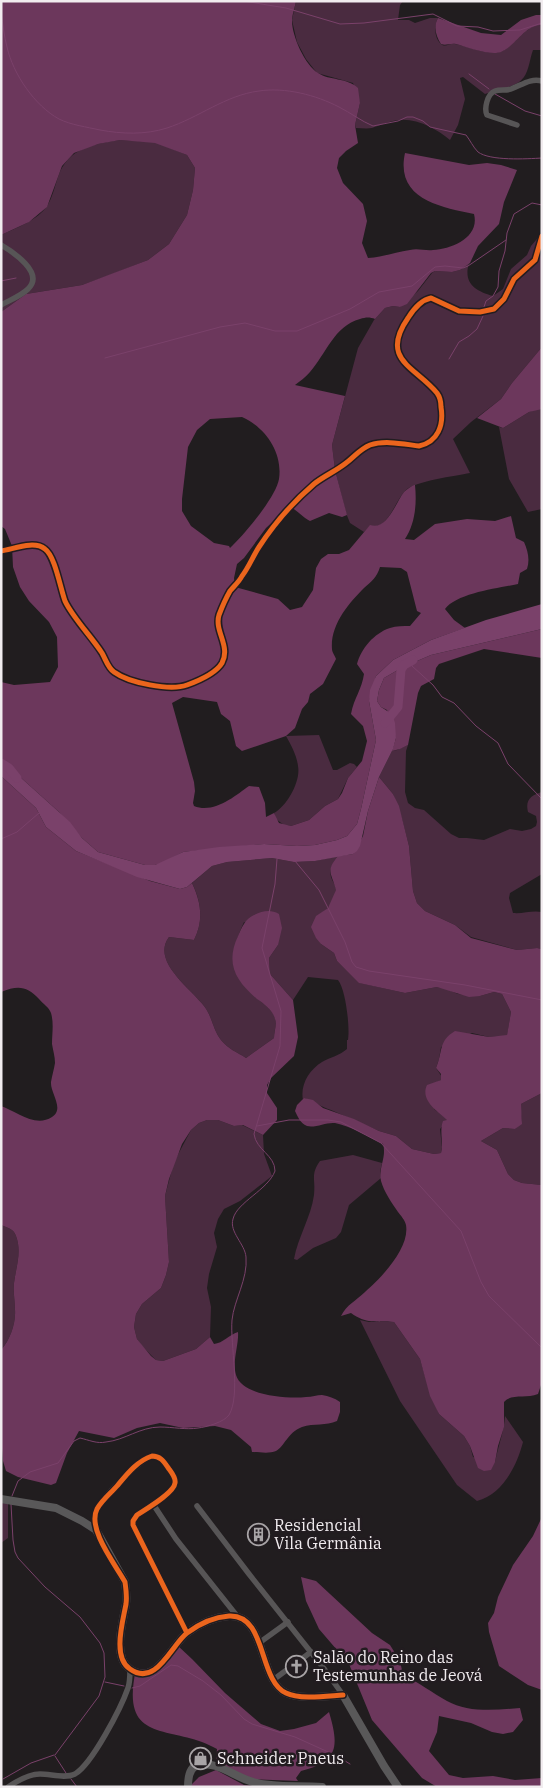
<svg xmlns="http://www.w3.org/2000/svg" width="543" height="1788" font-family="'IBM Plex Serif',serif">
	<rect width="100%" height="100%" fill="#211d1f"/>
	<g fill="#4a2b40">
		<path d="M296 1H403L400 5 398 20H409L415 23 430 18H438C434 25 434 38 441 44 445 48 450 43 455 44 467 46 489 56 500 52 516 46 524 25 542 25V50H533C530 58 529 70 524 77 516 88 498 89 485 94L463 77 460 78 465 99 458 125 450 140C437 129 417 118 399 120 389 121 381 125 372 128 367 129 361 128 356 128L355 125 360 103 353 83 317 73 306 59 297 42 292 20Z"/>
		<path d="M120 140 155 142 187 155 195 168 193 190 187 215 169 244 148 260 110 275 82 285 26 294 1 312V235C16 228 38 220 47 206 52 199 55 186 58 177 68 148 93 144 120 140Z"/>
		<path d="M542 233V347L512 383 501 399 471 422 453 439 470 473C455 476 416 481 406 490 395 500 388 531 370 526L364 532 350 523 346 513 335 470 332 445 358 348 374 320 385 308 393 306 400 307 418 291 432 273 435 271 452 272 460 270 469 263C463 283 475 291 493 296L503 289 511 269 527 255 531 246Z"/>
		<polygon points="537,409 542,409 542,509 528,512 509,479 499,427 503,428 529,412"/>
		<path d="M319 735 333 770H337L350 763 354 764 357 767 348 778 338 799 325 806 309 820 291 826 284 825 276 819 274 813C287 806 301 781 298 766 297 756 291 745 286 736Z"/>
		<path d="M408 745 406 751 405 792 408 803 415 808 424 810 451 834 459 838H467L484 840 510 829 522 831 531 829 536 826 537 822 536 816 528 812C525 800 531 795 542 792V874L510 893 509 898 513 913C523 914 532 910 542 912V949L537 948 517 950 471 937 455 925 425 911 417 903 413 891 409 846 402 819 393 794 379 777 392 751 397 750Z"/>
		<path d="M338 856C333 862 329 869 331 877 332 881 335 884 336 888 337 901 326 911 316 917L321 944 334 953 337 961 360 983 405 993 437 987 444 988 458 994 480 996 494 992 502 994 511 1012 507 1036 489 1037 472 1033 441 1047 439 1059 436 1068 442 1077 441 1080 437 1082 434 1109 448 1120 440 1129 442 1147 441 1153 434 1154 412 1149 396 1136 379 1131 331 1110C321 1107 314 1101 304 1098L303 1100C300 1085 309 1070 322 1062 331 1057 339 1056 347 1049V1040H348C350 1028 346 990 338 980L308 977 293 1000 270 974 269 958 278 945 244 922C229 955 228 973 257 998 263 1004 273 1009 275 1018 277 1024 274 1032 274 1038L246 1058C237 1052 228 1049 221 1040 213 1030 212 1016 204 1006 190 988 151 961 169 937L194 940C204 920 201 901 192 883L212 866 227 862 272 858 294 862 315 861Z"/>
		<polygon points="542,1093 542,1185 522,1183 514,1180 508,1174 497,1150 481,1141 503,1128 515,1129 522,1121 521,1113 521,1104"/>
		<polygon points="207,1120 218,1120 234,1126 242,1125 263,1135 264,1154 272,1176 240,1201 224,1209 218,1219 214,1233 217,1247 209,1274 207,1288 211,1307 210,1337 196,1349 163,1361 156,1360 141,1345 137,1339 134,1327 136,1314 142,1304 161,1288 166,1275 169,1262 165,1196 174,1162 191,1130 199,1123"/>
		<path d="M353 1155 382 1163 380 1172 381 1178 349 1205 341 1232 336 1238 313 1248 297 1260 294 1259C298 1237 311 1217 314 1195 316 1179 310 1175 320 1161Z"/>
		<path d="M1 1225C8 1228 14 1229 16 1236 22 1252 16 1267 14 1283 13 1292 15 1301 15 1310 16 1323 10 1340 1 1350Z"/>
		<path d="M360 1320 369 1322H394L420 1359 428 1386 439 1414 464 1436 470 1446 473 1457 495 1462C498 1447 504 1431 505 1416L523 1442C517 1466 502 1495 477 1501L457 1485 400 1401Z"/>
		<polygon points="1,1501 8,1501 8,1538 1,1543"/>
	</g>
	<g fill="#6c375c" fill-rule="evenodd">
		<path d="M1 1H296C295 7 292 15 292 21 292 36 305 65 318 73 330 81 346 77 358 88L360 103 355 125 358 143 346 151 339 158 337 168 343 183 363 204 367 221 362 243 368 258C383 257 396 252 410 250 418 248 425 251 433 250 452 249 480 237 474 214 440 207 395 199 405 153L469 165 487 163 501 165 517 170 504 202 499 224 478 246 470 263 460 270 452 272 435 271 431 273 407 304 400 307 393 306 385 308 375 319C370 317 366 317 360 319 334 326 326 354 310 372 306 377 300 381 295 385L345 396 332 445 335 470 347 515 342 517 329 513 310 521C302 517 298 510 289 507L266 528 244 558 237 564 234 578 235 587 278 599 290 610 302 607 313 590 316 568 321 559 328 554H339L349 550 370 525C387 531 396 502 404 492 407 489 410 487 414 485H415C417 504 415 524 405 539L414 540 435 524 467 519 495 521 511 516 516 538 524 542C528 551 530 560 527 569L520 573 518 584C499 588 457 593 445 609L454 620 465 628 431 640 393 660 376 676 369 701 376 740 361 809 357 824 347 836 337 840 315 845 297 846 264 844 183 852 162 863 155 865H145L98 852 82 838 59 812 19 776 1 763V682L14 685 50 682 58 667 57 637 49 622 29 601 20 587 13 567 12 546 5 529 1 526V312L26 294 82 285 148 260 169 244 187 215 193 190 195 168 187 155 155 143 120 140 98 144 74 153 62 166 47 207 29 222 1 235ZM242 417C265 427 283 452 279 479 276 497 244 535 230 548L229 546 214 543 191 526 182 511V499L188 447 197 430 210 419ZM380 567 401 568 407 572 417 611 421 613 410 626C404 626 396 626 390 628 374 633 361 649 357 664L364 674C362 689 354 698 351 714L363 726 367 741 362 761 348 778 342 793 338 799 325 806 309 820 291 826 279 823 274 813 266 817 265 803 259 787 249 786C235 796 214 814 194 806L193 803 195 791 194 782 172 703 183 697 217 702 221 714 230 721 236 746 242 751 286 736 295 728 302 709 308 702 310 694 323 684 336 659C335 656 332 652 332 649 330 625 349 603 364 588 372 581 377 577 380 567Z"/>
		<path d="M536 15H542V25C524 25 516 46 501 52 490 56 467 47 456 44 450 43 446 46 441 44 436 36 433 27 438 18L481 33 501 35 521 20Z"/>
		<polygon points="542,347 542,409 529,412 503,428 477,418 501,399 512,383"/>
		<polygon points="542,629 542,658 484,649 439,664 436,668 434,679 421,686 418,693 408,745 400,749 392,751 396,738 387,710 381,707 377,701 379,690 384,678 403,667 431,655"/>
		<path d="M1 776 36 808 46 827 76 851 150 881 180 889 187 887 192 883C201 902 204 920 194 940L169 937C151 961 190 988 204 1006 212 1016 213 1030 221 1040 228 1049 237 1052 246 1058L274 1038C274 1032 277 1024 275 1019 273 1010 264 1004 257 999 236 981 225 964 238 936 242 927 245 919 254 915 263 911 270 909 279 914L282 928 278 945 269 958 270 974 293 1000 298 1037 294 1056 271 1078 267 1085V1093L277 1108V1120L263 1135 243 1125 234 1126 218 1120H207L199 1123 191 1130 182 1144 169 1179 165 1196 169 1262 166 1275 161 1288 142 1304 136 1314 134 1327 137 1339 151 1356 156 1360 163 1361 196 1349 210 1337 214 1344C223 1343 229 1335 238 1332 239 1345 232 1361 236 1375 242 1396 288 1399 306 1397 312 1397 317 1395 322 1395 329 1396 334 1398 340 1402V1412L337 1421C326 1426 314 1423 302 1427 287 1433 285 1446 276 1451 269 1454 259 1452 252 1452L251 1447 231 1430 215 1426 183 1428 160 1423 137 1428 114 1438 79 1431 67 1453 56 1483 51 1485 18 1477 6 1471 3 1461 1 1436V1350C10 1340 16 1323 15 1310 15 1301 13 1292 14 1283 16 1267 22 1252 16 1236 14 1229 8 1228 1 1225V1106C16 1111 35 1128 52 1117 65 1109 50 1093 51 1082 52 1076 54 1069 55 1063 55 1057 53 1050 52 1044 52 1034 54 1023 51 1013 49 1007 43 1004 39 999 27 986 18 985 1 992Z"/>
		<path d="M379 777 393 794 399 806 409 846 413 891 417 903 425 911 455 925 471 938 517 950 537 948 542 949V1093L521 1104 522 1124 515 1129 503 1128 481 1141 497 1150 508 1174 514 1180 522 1183 542 1185V1382L538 1394C526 1399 512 1393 504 1402V1427L498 1446 495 1462 491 1470 484 1471 478 1468 470 1446 464 1436 439 1414 430 1396 420 1359 394 1322C376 1321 366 1324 351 1313L341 1316C347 1304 356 1301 365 1292 381 1278 410 1248 406 1225 405 1220 401 1216 398 1212 392 1203 384 1192 381 1181 378 1168 387 1157 383 1144 369 1137 350 1126 335 1123 326 1122 316 1128 307 1126 300 1123 298 1117 295 1111L297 1105 304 1098 313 1100 323 1108 354 1119 379 1131 396 1136 412 1149 434 1154 441 1153C444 1143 439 1132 443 1121L447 1120C437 1111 420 1100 427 1085L441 1080V1074L436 1068C443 1052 438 1041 455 1031L489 1037 507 1035 511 1012 502 994 494 992 480 996 469 997 437 987 405 993 359 983 337 961 334 953 321 944 316 938 311 927 316 916 328 908 336 890C332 874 325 871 338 856L353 854 363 836 368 811Z"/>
		<polygon points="542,1514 542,1690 528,1685 499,1666 489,1632 488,1623 494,1613 498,1597 513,1565 533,1536 541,1519"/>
		<path d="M301 1577 316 1581 372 1633 390 1645 400 1661 403 1675C419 1682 432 1693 447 1701 468 1713 496 1710 520 1708L523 1720 513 1732 503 1734 492 1732 471 1723 439 1716 437 1732 429 1751 449 1775 463 1778 493 1776 515 1780 542 1778V1787H437L422 1778 372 1720 349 1664 319 1629 306 1601Z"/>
		<path d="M177 1645 192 1659 225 1693 261 1724 280 1731 294 1729 316 1723 329 1712C339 1746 339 1762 301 1771L296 1778 298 1781 251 1779 216 1763 217 1749C172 1723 119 1747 136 1669 154 1673 165 1656 177 1645Z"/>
		<polygon points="216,1770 244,1785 265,1787 189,1787 199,1777"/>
	</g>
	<polygon fill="#7a416a" points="542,604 542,629 431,655 403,667 384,678 379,690 377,701 381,707 392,714 395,723 396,738 393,749 379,777 368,811 360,846 357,851 353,854 315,861 294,862 272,858 227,862 212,866 187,887 180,889 137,877 76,851 46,827 36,808 1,776 1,763 19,776 59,812 70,822 82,838 98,852 145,865 155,865 183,852 219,847 264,844 297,846 315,845 337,840 347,836 357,824 361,809 376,740 369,701 370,690 376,676 393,660 431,640 486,620"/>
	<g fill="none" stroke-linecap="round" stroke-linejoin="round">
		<g stroke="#7a416a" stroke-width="1">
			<polyline points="243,1 286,8 340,24 364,23 433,14 457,26 478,27 493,31 520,30 542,23"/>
			<path d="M1 13C3 24 4 36 7 47 13 74 35 106 59 119 71 125 87 127 100 130 122 134 145 135 167 128 198 118 226 95 259 91 285 87 316 95 339 107 351 113 361 121 373 126L398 121 407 117H413L423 121 430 127 466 135C470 140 473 147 478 152 490 161 526 159 542 158"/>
			<polyline points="469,74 489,89"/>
			<polyline points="495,94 525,111 542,116"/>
			<polyline points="1,281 16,278"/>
			<polyline points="484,307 486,301 493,296 498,287 499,271 505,251 507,233 514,214 532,203 542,205"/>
			<polyline points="105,358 220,327 245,323 275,331 297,331 350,309 379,292 412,286 435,267 445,266 463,268 468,266 506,240"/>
			<polyline points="449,359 459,342 469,336 477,329 483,316"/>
			<polyline points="412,663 412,666 433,685 442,697 454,703 476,726 498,743 508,764 542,799"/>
			<polyline points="1,839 17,832 39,813"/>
			<polyline points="295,861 319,890 345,942 352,962 356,967 369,971 465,985 542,1000"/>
			<polyline points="257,1126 289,1120 328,1120 341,1122 381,1143 461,1231 481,1282 489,1296 542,1348"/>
			<path d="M12 1496 18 1481 30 1472 58 1463 74 1441 80 1438C89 1440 97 1444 106 1442 125 1440 140 1427 160 1427 173 1427 186 1430 198 1428 207 1427 224 1422 229 1415 241 1395 230 1344 232 1320 234 1300 248 1279 246 1257 245 1244 229 1232 233 1219 237 1202 268 1190 275 1171 275 1155 256 1150 254 1134L280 1046 281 1011 262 948 275 884 277 859"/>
			<polyline points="11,1504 13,1540 15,1552 18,1558 45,1587 80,1617 100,1643 104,1653 105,1677 99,1696 55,1755"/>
			<polyline points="105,1682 124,1686"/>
			<polyline points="132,1688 140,1686 171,1665 178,1666 203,1681 221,1695 244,1719 252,1724 295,1737 337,1756 350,1764"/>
			<polyline points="55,1756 66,1773"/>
			<polyline points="3,1779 31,1763 54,1755"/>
			<polyline points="71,1779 77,1787"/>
		</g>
		<g stroke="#7a416a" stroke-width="9">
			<polyline points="385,723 398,707 401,670 404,665 413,660"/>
			<polyline points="1,763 9,768 17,778"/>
		</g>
		<g stroke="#575556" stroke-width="5.5">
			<path d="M517 125 487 115C484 109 487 94 495 91 500 89 506 91 511 89 522 85 530 78 542 81"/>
			<path d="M1 245C13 252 45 273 28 289 21 296 10 300 1 305"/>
			<path d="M1 551C14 549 34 540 45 549 55 556 60 587 65 601 73 618 91 636 102 653 106 660 108 668 114 672 129 683 170 691 187 685 198 681 216 673 222 663 231 646 214 631 219 615 222 607 226 598 230 591 234 586 239 582 242 576 249 567 253 556 259 547 274 524 293 502 314 484 324 476 336 471 346 463 354 457 360 449 370 445 385 440 403 444 419 446 438 442 444 425 441 407 441 402 440 397 437 393 416 367 379 360 408 318 413 310 421 300 431 298L459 311 480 312 494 309 504 299 514 279 535 260 542 236"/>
			<polyline points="153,1504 176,1539 237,1616"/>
			<polyline points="197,1506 249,1574 325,1670 343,1695"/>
			<path d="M96 1530C95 1524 94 1517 96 1511 101 1498 139 1461 152 1456 161 1456 164 1462 169 1469 172 1473 176 1478 175 1483 174 1493 146 1509 137 1515L133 1521 136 1531 187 1633"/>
			<polyline points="259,1643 288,1622"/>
			<polyline points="273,1680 311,1652"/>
			<path d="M8 1787C17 1781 30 1774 40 1774 51 1774 65 1779 75 1774 92 1764 121 1708 128 1688 130 1682 130 1676 130 1669"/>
		</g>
		<g stroke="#595859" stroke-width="8">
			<path d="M1 1499 56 1508 82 1521 96 1530 125 1582C126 1589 127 1597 126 1604 123 1621 112 1657 130 1669 156 1688 172 1644 187 1633 199 1624 215 1617 229 1616 267 1614 258 1680 286 1693 300 1700 327 1696 343 1695L384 1766 398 1787"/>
			<path d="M188 1787C188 1778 189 1767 198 1765 216 1760 236 1778 253 1782 274 1788 299 1785 322 1787"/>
		</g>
		<defs>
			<g id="cycleway">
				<path d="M1 551C14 549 34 540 45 549 55 556 60 587 65 601 73 618 91 636 102 653 106 660 108 668 114 672 129 683 170 691 187 685 198 681 216 673 222 663 231 646 214 631 219 615 222 607 226 598 230 591 234 586 239 582 242 576 249 567 253 556 259 547 274 524 293 502 314 484 324 476 336 471 346 463 354 457 360 449 370 445 385 440 403 444 419 446 438 442 444 425 441 407 441 402 440 397 437 393 416 367 379 360 408 318 413 310 421 300 431 298L459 311 480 312 494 309 504 299 514 279 535 260 542 236"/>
				<path d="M187 1633 133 1525V1521L137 1515C146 1509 174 1493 175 1483 176 1478 172 1473 169 1469 164 1462 161 1456 152 1456 137 1461 127 1474 117 1486 111 1493 102 1500 97 1509 87 1529 115 1564 125 1582 126 1589 127 1597 126 1604 123 1621 112 1657 130 1669 156 1688 172 1644 187 1633 199 1624 215 1617 229 1616 267 1614 258 1680 286 1693 300 1700 327 1696 343 1695"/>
			</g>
		</defs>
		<use href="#cycleway" stroke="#221c20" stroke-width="8"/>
		<use href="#cycleway" stroke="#eb651d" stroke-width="5"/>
	</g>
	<defs>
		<symbol id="building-ring" viewBox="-11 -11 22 22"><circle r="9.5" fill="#221c20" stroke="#a8a4a6" stroke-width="1.5"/><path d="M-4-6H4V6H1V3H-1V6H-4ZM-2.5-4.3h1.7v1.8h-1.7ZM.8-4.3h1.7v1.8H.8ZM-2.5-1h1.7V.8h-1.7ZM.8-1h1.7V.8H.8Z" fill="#a8a4a6"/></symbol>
		<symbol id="church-ring" viewBox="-11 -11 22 22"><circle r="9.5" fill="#221c20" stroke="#a8a4a6" stroke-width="1.5"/><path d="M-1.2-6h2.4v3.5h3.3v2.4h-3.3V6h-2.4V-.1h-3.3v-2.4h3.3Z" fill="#a8a4a6"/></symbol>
		<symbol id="shop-ring" viewBox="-11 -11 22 22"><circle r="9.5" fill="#221c20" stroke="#a8a4a6" stroke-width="1.5"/><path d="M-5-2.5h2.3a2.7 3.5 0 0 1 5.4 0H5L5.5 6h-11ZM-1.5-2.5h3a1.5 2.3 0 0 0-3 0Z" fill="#a8a4a6"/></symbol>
	</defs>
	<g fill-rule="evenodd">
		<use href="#building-ring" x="246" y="1522" width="25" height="25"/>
		<use href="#church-ring" x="284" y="1654" width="25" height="25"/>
		<use href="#shop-ring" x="188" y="1746" width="25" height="25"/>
	</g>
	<g text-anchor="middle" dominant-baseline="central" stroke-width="5" stroke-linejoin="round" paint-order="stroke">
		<g font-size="16" fill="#f1ecef" stroke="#221c20" text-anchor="start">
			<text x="274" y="1525">Residencial<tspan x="274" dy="18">Vila Germânia</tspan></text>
			<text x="313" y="1657">Salão do Reino das<tspan x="313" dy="18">Testemunhas de Jeová</tspan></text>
			<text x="217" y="1758">Schneider Pneus</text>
		</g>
	</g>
	<rect width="543" height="1788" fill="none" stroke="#f1ecef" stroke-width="5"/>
</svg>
